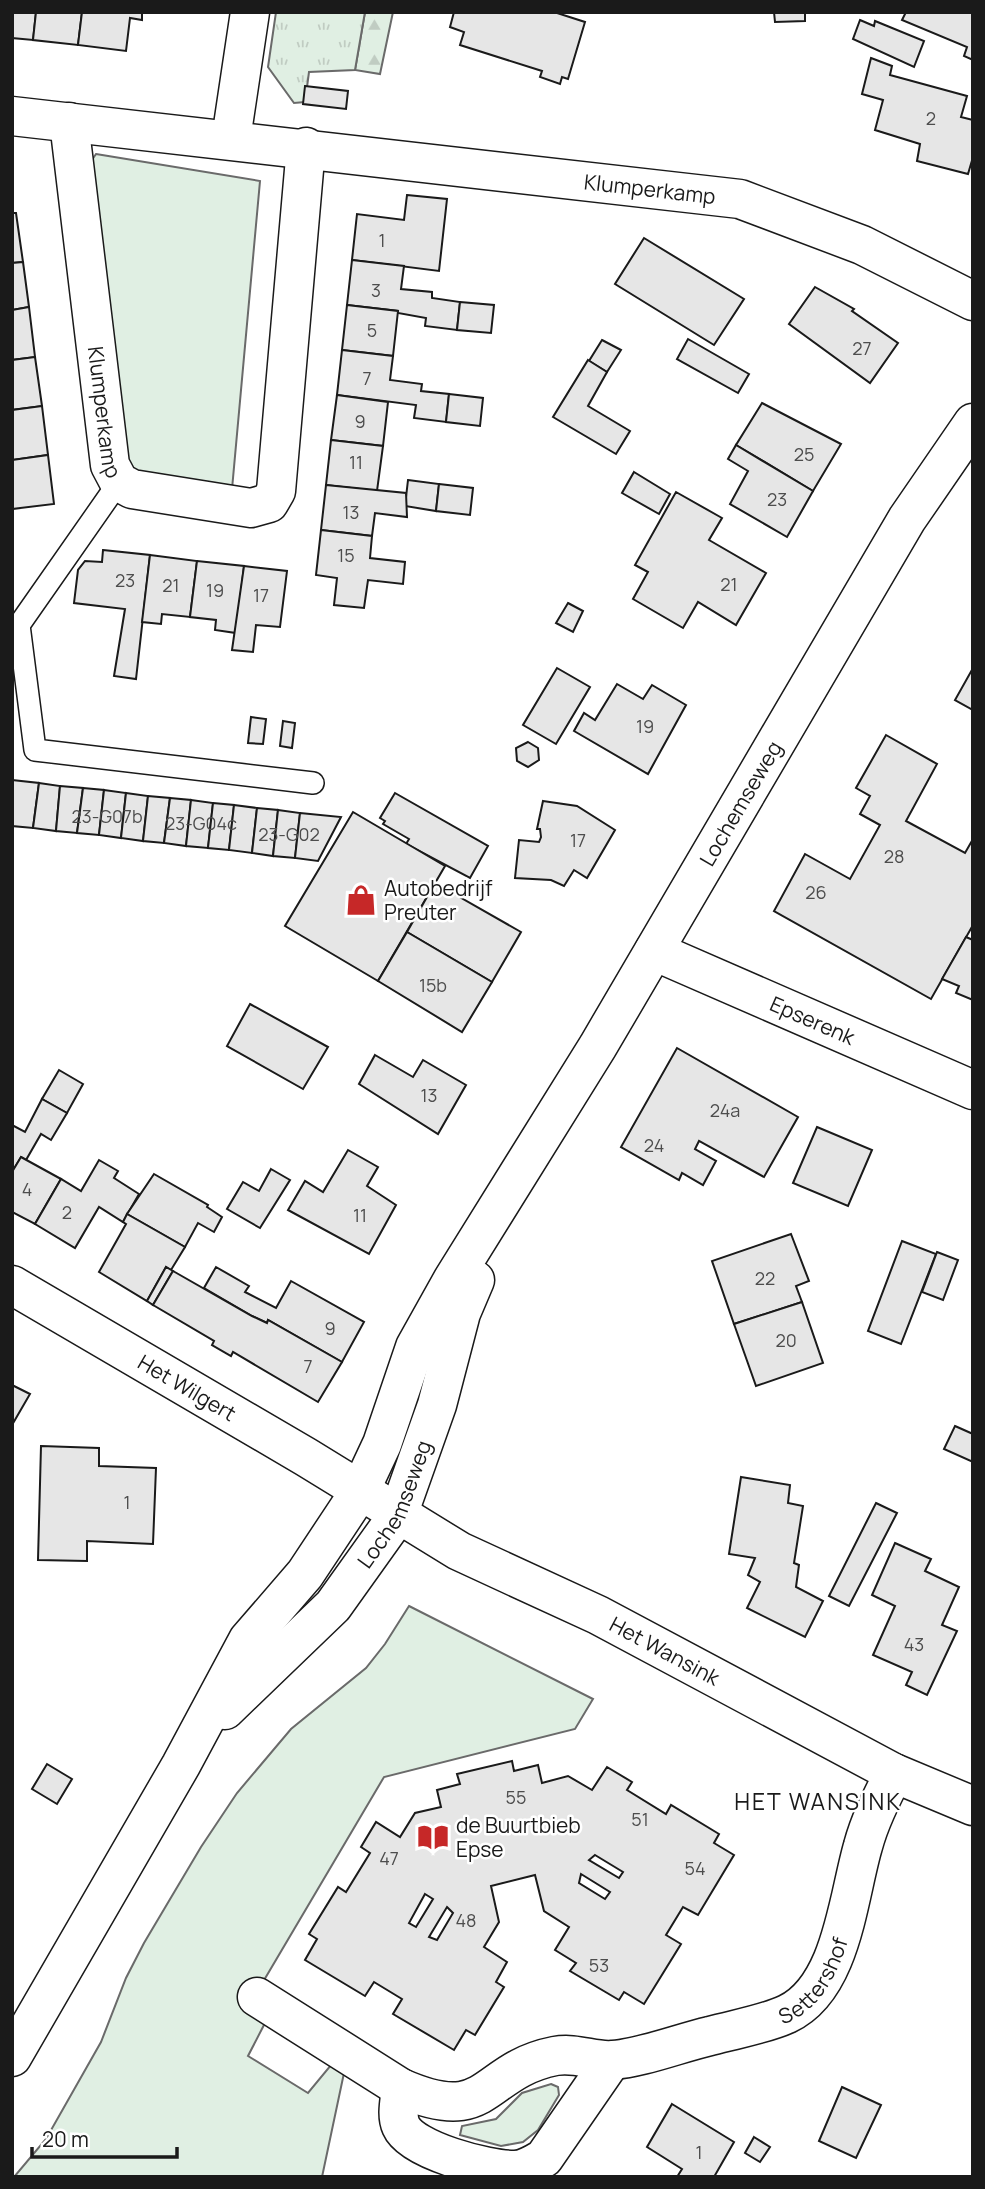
<svg xmlns="http://www.w3.org/2000/svg" width="985" height="2189" font-family="Manrope,sans-serif">
	<defs>
		<pattern id="forest-firs" width="22" height="20" patternUnits="userSpaceOnUse" patternTransform="scale(1.75)"><rect width="22" height="20" fill="#e0efe3"/><path d="M5 1l3.5 6h-7zM16 11l3.5 6h-7z" fill="#c0ccc2"/></pattern>
		<pattern id="park-tufts" width="24" height="20" patternUnits="userSpaceOnUse" patternTransform="scale(1.75)"><rect width="24" height="20" fill="#e0efe3"/><path d="M3 7l-1-3M5 7V3M7 7l1-3M15 17l-1-3M17 17v-4M19 17l1-3" fill="none" stroke="#c0ccc2"/></pattern>
	</defs>
	<rect width="100%" height="100%" fill="#fff"/>
	<g fill="#e0efe3" stroke="#6a6a6a" stroke-width="2">
		<polygon points="96,154 260,181 231,500 124,484 85,170"/>
		<polygon points="409,1606 593,1699 575,1729 384,1777 260,1987 265,2023 248,2056 308,2093 331,2065 344,2073 322,2177 14,2177 46,2139 101,2042 126,1978 144,1943 201,1847 237,1793 291,1729 366,1668 385,1644"/>
		<polygon points="551,2084 558,2087 559,2095 538,2130 523,2142 501,2146 460,2135 462,2126 496,2119 522,2093"/>
	</g>
	<polygon fill="url(#forest-firs)" stroke="#6a6a6a" stroke-width="2" points="365,12 393,12 380,74 355,70"/>
	<polygon fill="url(#park-tufts)" stroke="#6a6a6a" stroke-width="2" points="276,12 365,12 355,70 309,72 305,102 294,103 268,67"/>
	<g fill="#e6e6e6" stroke="#1a1a1a" stroke-width="2" fill-rule="evenodd">
		<polygon points="12,12 36,12 33,40 12,38"/>
		<polygon points="36,12 82,12 78,45 33,40"/>
		<polygon points="82,12 142,12 142,20 130,18 126,51 78,45"/>
		<polygon points="454,12 554,12 585,22 568,79 562,77 560,84 540,77 542,71 460,45 464,32 450,27"/>
		<polygon points="774,12 805,12 805,21 775,22"/>
		<polygon points="906,12 973,12 973,60 964,56 967,47 902,20"/>
		<polygon points="860,20 874,26 875,21 924,41 914,67 853,39"/>
		<polygon points="871,58 892,66 890,75 967,96 961,117 973,120 973,157 968,174 917,161 920,144 875,130 883,100 862,94"/>
		<polygon points="305,86 348,91 346,109 303,104"/>
		<polygon points="407,195 447,199 439,271 352,260 357,214 404,220"/>
		<polygon points="12,213 16,213 23,262 12,263"/>
		<polygon points="644,238 744,299 714,345 615,284"/>
		<polygon points="352,260 404,266 401,289 432,292 432,298 460,302 457,330 425,326 426,318 398,313 398,311 347,305"/>
		<polygon points="23,262 29,307 12,310 12,263"/>
		<polygon points="815,287 854,309 852,311 898,343 870,383 789,324"/>
		<polygon points="460,302 494,305 491,333 457,330"/>
		<polygon points="347,305 398,311 393,356 342,350"/>
		<polygon points="29,307 35,357 12,360 12,310"/>
		<polygon points="688,339 749,374 738,393 677,359"/>
		<polygon points="602,340 621,350 607,372 589,361"/>
		<polygon points="342,350 393,356 390,380 422,384 421,391 449,394 446,422 414,418 416,405 337,395"/>
		<polygon points="35,357 42,406 12,410 12,360"/>
		<polygon points="588,360 607,372 588,406 630,431 616,454 553,417"/>
		<polygon points="449,394 483,398 480,426 446,422"/>
		<polygon points="337,395 388,402 383,446 331,440"/>
		<polygon points="762,403 841,444 813,491 736,445"/>
		<polygon points="42,406 48,455 12,460 12,410"/>
		<polygon points="331,440 383,446 377,491 326,485"/>
		<polygon points="736,445 813,491 787,537 730,504 748,471 728,459"/>
		<polygon points="48,455 54,504 12,509 12,460"/>
		<polygon points="634,472 670,494 659,514 622,493"/>
		<polygon points="408,480 439,484 436,511 405,506"/>
		<polygon points="439,484 473,488 470,515 436,511"/>
		<polygon points="326,485 406,493 407,517 375,513 372,536 321,530"/>
		<polygon points="676,492 722,518 709,540 766,573 736,625 698,602 683,628 633,599 648,572 635,565"/>
		<polygon points="321,530 372,536 370,558 405,562 403,584 368,580 364,608 334,605 337,578 316,575"/>
		<polygon points="103,550 150,555 136,679 114,676 125,609 74,603 78,570 85,561 102,562"/>
		<polygon points="150,555 197,561 190,617 162,614 161,624 142,622"/>
		<polygon points="197,561 244,566 236,633 215,630 216,620 190,617"/>
		<polygon points="244,566 287,571 280,627 256,625 253,652 232,650"/>
		<polygon points="568,603 583,611 573,632 556,623"/>
		<polygon points="557,668 590,687 556,744 523,725"/>
		<polygon points="973,668 973,710 955,700"/>
		<polygon points="617,684 643,699 652,685 686,705 648,774 574,731 584,713 595,720"/>
		<polygon points="251,717 266,719 263,744 248,743"/>
		<polygon points="283,721 295,723 292,748 280,746"/>
		<polygon points="886,735 937,764 906,821 965,853 973,839 973,925 931,999 774,911 805,854 850,879 880,825 860,814 870,796 856,788"/>
		<polygon points="528,742 538,748 539,760 528,767 517,761 516,748"/>
		<polygon points="12,780 39,783 33,828 12,826"/>
		<polygon points="39,783 60,786 56,831 33,828"/>
		<polygon points="60,786 83,788 77,833 56,831"/>
		<polygon points="83,788 104,790 99,835 77,833"/>
		<polygon points="104,790 126,793 121,838 99,835"/>
		<polygon points="126,793 148,796 143,841 121,838"/>
		<polygon points="395,793 488,846 470,878 406,844 409,839 383,824 385,821 380,818"/>
		<polygon points="148,796 170,798 164,843 143,841"/>
		<polygon points="170,798 191,800 186,846 164,843"/>
		<polygon points="191,800 213,803 208,848 186,846"/>
		<polygon points="543,801 577,806 615,830 587,878 574,870 564,886 551,880 515,878 519,840 539,842 541,837 540,829 537,829"/>
		<polygon points="213,803 234,805 229,850 208,848"/>
		<polygon points="234,805 257,808 252,853 229,850"/>
		<polygon points="257,808 278,810 273,856 252,853"/>
		<polygon points="278,810 300,813 295,858 273,856"/>
		<polygon points="353,812 445,866 378,981 285,926"/>
		<polygon points="300,813 341,817 318,861 295,858"/>
		<polygon points="435,883 521,932 492,982 407,932"/>
		<polygon points="407,932 492,982 462,1032 378,981"/>
		<polygon points="966,937 973,940 973,1000 956,993 959,986 942,979"/>
		<polygon points="250,1004 328,1047 303,1089 227,1046"/>
		<polygon points="677,1048 798,1117 764,1177 699,1141 695,1149 716,1161 703,1185 682,1173 679,1180 621,1147"/>
		<polygon points="375,1055 413,1077 423,1060 466,1085 438,1134 359,1084"/>
		<polygon points="59,1070 83,1084 67,1113 42,1099"/>
		<polygon points="42,1099 67,1113 51,1140 41,1134 26,1160 21,1157 12,1172 12,1125 25,1132"/>
		<polygon points="817,1127 872,1150 848,1206 793,1183"/>
		<polygon points="348,1150 378,1167 367,1186 396,1205 369,1254 288,1210 305,1181 323,1192"/>
		<polygon points="21,1157 61,1179 35,1224 12,1212 12,1172"/>
		<polygon points="99,1160 118,1171 114,1178 139,1194 123,1222 99,1207 75,1248 35,1224 61,1179 81,1191"/>
		<polygon points="271,1169 290,1180 260,1228 227,1209 243,1182 259,1191"/>
		<polygon points="154,1174 208,1205 207,1207 222,1217 214,1232 198,1223 185,1247 127,1214"/>
		<polygon points="127,1214 185,1247 171,1270 166,1267 147,1301 99,1272 126,1224 123,1222"/>
		<polygon points="791,1234 809,1281 796,1286 802,1302 734,1324 712,1261"/>
		<polygon points="902,1241 936,1254 901,1344 868,1331"/>
		<polygon points="937,1252 958,1260 943,1300 922,1292"/>
		<polygon points="166,1267 173,1271 153,1305 147,1301"/>
		<polygon points="216,1267 249,1286 245,1292 276,1308 291,1281 364,1322 342,1362 268,1320 267,1323 252,1316 204,1288"/>
		<polygon points="173,1271 252,1316 267,1323 268,1320 342,1362 318,1402 233,1352 231,1356 212,1345 214,1341 153,1305"/>
		<polygon points="802,1302 823,1363 756,1386 734,1324"/>
		<polygon points="12,1385 30,1394 12,1425"/>
		<polygon points="955,1426 973,1434 973,1462 944,1449"/>
		<polygon points="41,1446 99,1448 99,1466 156,1468 153,1544 87,1541 87,1561 38,1560"/>
		<polygon points="741,1477 790,1485 788,1503 803,1506 794,1563 799,1565 796,1587 823,1601 805,1637 747,1608 760,1582 748,1575 755,1558 729,1554"/>
		<polygon points="876,1503 897,1513 849,1606 829,1596"/>
		<polygon points="895,1543 931,1559 925,1571 959,1587 942,1625 957,1631 927,1695 906,1685 912,1672 873,1655 895,1606 872,1595"/>
		<path d="M512 1761 514 1771 538 1765 542 1783 568 1776 592 1790 607 1767 632 1782 627 1790 666 1814 671 1805 719 1834 714 1843 734 1855 698 1915 683 1907 666 1935 681 1944 644 2004 624 1992 619 2000 570 1971 576 1963 555 1950 569 1927 544 1911 535 1875 491 1886 499 1922 484 1947 507 1962 496 1982 504 1987 475 2035 466 2030 454 2050 393 2014 402 1999 374 1982 365 1996 305 1960 317 1939 309 1934 338 1887 346 1892 370 1853 361 1847 376 1822 400 1837 415 1813 441 1807 437 1790 460 1784 457 1774ZM595 1855 623 1872 619 1878 589 1860ZM581 1874 610 1892 605 1899 579 1883ZM425 1894 433 1899 416 1927 409 1923ZM447 1907 453 1913 437 1940 429 1937Z"/>
		<polygon points="47,1764 72,1779 57,1804 32,1789"/>
		<polygon points="842,2087 881,2105 856,2158 819,2141"/>
		<polygon points="672,2104 734,2142 714,2177 677,2177 682,2169 647,2147"/>
		<polygon points="754,2137 770,2147 760,2162 745,2153"/>
	</g>
	<g fill="none" stroke-linecap="round" stroke-linejoin="round">
		<defs>
			<polyline id="lane" points="119,482 19,625 35,750 313,783"/>
			<g id="street">
				<path id="s1" d="M12 116 740 199 862 245 973 301"/>
				<path id="s2" d="M69 122 110 465 119 482 132 489 251 508 269 503 276 491 306 147"/>
				<polyline points="231,139 250,12"/>
				<path id="s3" d="M654 951 973 1090"/>
				<path id="s4" d="M12 1285 306 1457 459 1551 598 1615 894 1773 973 1806"/>
				<path id="s5" d="M257 1997 401 2088C491 2127 480 2071 555 2056 577 2052 594 2062 613 2060 642 2058 680 2043 710 2036 735 2029 763 2025 787 2014 842 1988 848 1897 863 1846 870 1820 882 1797 894 1773"/>
				<path d="M401 2088C400 2100 396 2115 401 2126 412 2151 488 2170 514 2170 525 2170 534 2164 544 2158L611 2061"/>
			</g>
			<g id="primary">
				<path id="s6" d="M225 1710 333 1606 398 1515 437 1405 461 1313 475 1280"/>
				<path id="s7" d="M12 2057 181 1765 248 1640 305 1574 360 1491 382 1444 415 1347 453 1279 598 1046 907 519 973 423"/>
			</g>
		</defs>
		<use href="#lane" stroke="#1a1a1a" stroke-width="24"/>
		<use href="#street" stroke="#1a1a1a" stroke-width="41"/>
		<use href="#primary" stroke="#1a1a1a" stroke-width="41"/>
		<use href="#lane" stroke="#fff" stroke-width="21"/>
		<use href="#street" stroke="#fff" stroke-width="38"/>
		<use href="#primary" stroke="#fff" stroke-width="38"/>
	</g>
	<defs>
		<symbol id="shop-bare" viewBox="-9 -9 18 18"><path d="M-5-2.5h2.3a2.7 3.5 0 0 1 5.4 0H5L5.5 6h-11ZM-1.5-2.5h3a1.5 2.3 0 0 0-3 0Z" fill="#c62828" stroke="#fff" stroke-width="2.5" paint-order="stroke"/></symbol>
		<symbol id="library-bare" viewBox="-9 -9 18 18"><path d="M-6-4Q-3-5.5-.7-3.5V5Q-3 3-6 4ZM6-4Q3-5.5 .7-3.5V5Q3 3 6 4Z" fill="#c62828" stroke="#fff" stroke-width="2.5" paint-order="stroke"/></symbol>
	</defs>
	<g fill-rule="evenodd">
		<use href="#shop-bare" x="339" y="878" width="44" height="44"/>
		<use href="#library-bare" x="411" y="1815" width="44" height="44"/>
	</g>
	<g text-anchor="middle" dominant-baseline="central" stroke-width="5" stroke-linejoin="round" paint-order="stroke">
		<g font-size="18" fill="#4d4d4d">
			<text x="931" y="118">2</text>
			<text x="382" y="240">1</text>
			<text x="376" y="290">3</text>
			<text x="372" y="330">5</text>
			<text x="862" y="348">27</text>
			<text x="367" y="378">7</text>
			<text x="360" y="421">9</text>
			<text x="804" y="454">25</text>
			<text x="356" y="462">11</text>
			<text x="777" y="499">23</text>
			<text x="351" y="512">13</text>
			<text x="346" y="555">15</text>
			<text x="125" y="580">23</text>
			<text x="729" y="584">21</text>
			<text x="171" y="585">21</text>
			<text x="215" y="590">19</text>
			<text x="261" y="595">17</text>
			<text x="645" y="726">19</text>
			<text x="107" y="816">23-G07b</text>
			<text x="201" y="823">23-G04c</text>
			<text x="289" y="834">23-G02</text>
			<text x="578" y="840">17</text>
			<text x="894" y="856">28</text>
			<text x="816" y="892">26</text>
			<text x="433" y="985">15b</text>
			<text x="429" y="1095">13</text>
			<text x="725" y="1110">24a</text>
			<text x="654" y="1145">24</text>
			<text x="27" y="1189">4</text>
			<text x="67" y="1212">2</text>
			<text x="360" y="1215">11</text>
			<text x="765" y="1278">22</text>
			<text x="330" y="1328">9</text>
			<text x="786" y="1340">20</text>
			<text x="308" y="1366">7</text>
			<text x="127" y="1502">1</text>
			<text x="914" y="1644">43</text>
			<text x="516" y="1797">55</text>
			<text x="640" y="1819">51</text>
			<text x="389" y="1858">47</text>
			<text x="695" y="1868">54</text>
			<text x="466" y="1920">48</text>
			<text x="599" y="1965">53</text>
			<text x="699" y="2152">1</text>
		</g>
		<g font-size="21" fill="#1a1a1a" stroke="#fff">
			<text stroke="none"><textPath href="#s1" startOffset="642">Klumperkamp</textPath></text>
			<text stroke="none"><textPath href="#s2" startOffset="292">Klumperkamp</textPath></text>
			<text stroke="none"><textPath href="#s7" startOffset="1454">Lochemseweg</textPath></text>
			<text stroke="none"><textPath href="#s3" startOffset="173">Epserenk</textPath></text>
			<text stroke="none"><textPath href="#s4" startOffset="203">Het Wilgert</textPath></text>
			<text stroke="none"><textPath href="#s6" startOffset="270">Lochemseweg</textPath></text>
			<text stroke="none"><textPath href="#s4" startOffset="749">Het Wansink</textPath></text>
			<text stroke="none"><textPath href="#s5" startOffset="620">Settershof</textPath></text>
		</g>
		<g font-size="21" fill="#1a1a1a" stroke="#fff" text-anchor="start">
			<text x="384" y="888">Autobedrijf<tspan x="384" dy="24">Preuter</tspan></text>
			<text x="456" y="1825">de Buurtbieb<tspan x="456" dy="24">Epse</tspan></text>
		</g>
		<g font-size="23" letter-spacing="2" fill="#1a1a1a" stroke="#fff">
			<text x="818" y="1801">HET WANSINK</text>
		</g>
	</g>
	<rect width="985" height="2189" fill="none" stroke="#1a1a1a" stroke-width="28"/>
	<path d="M32 2147v10h145v-10" fill="none" stroke="#1a1a1a" stroke-width="3.5"/>
	<text x="42" y="2147" font-size="21" fill="#1a1a1a" stroke="#ffffff" stroke-width="5" paint-order="stroke">20 m</text>
</svg>
